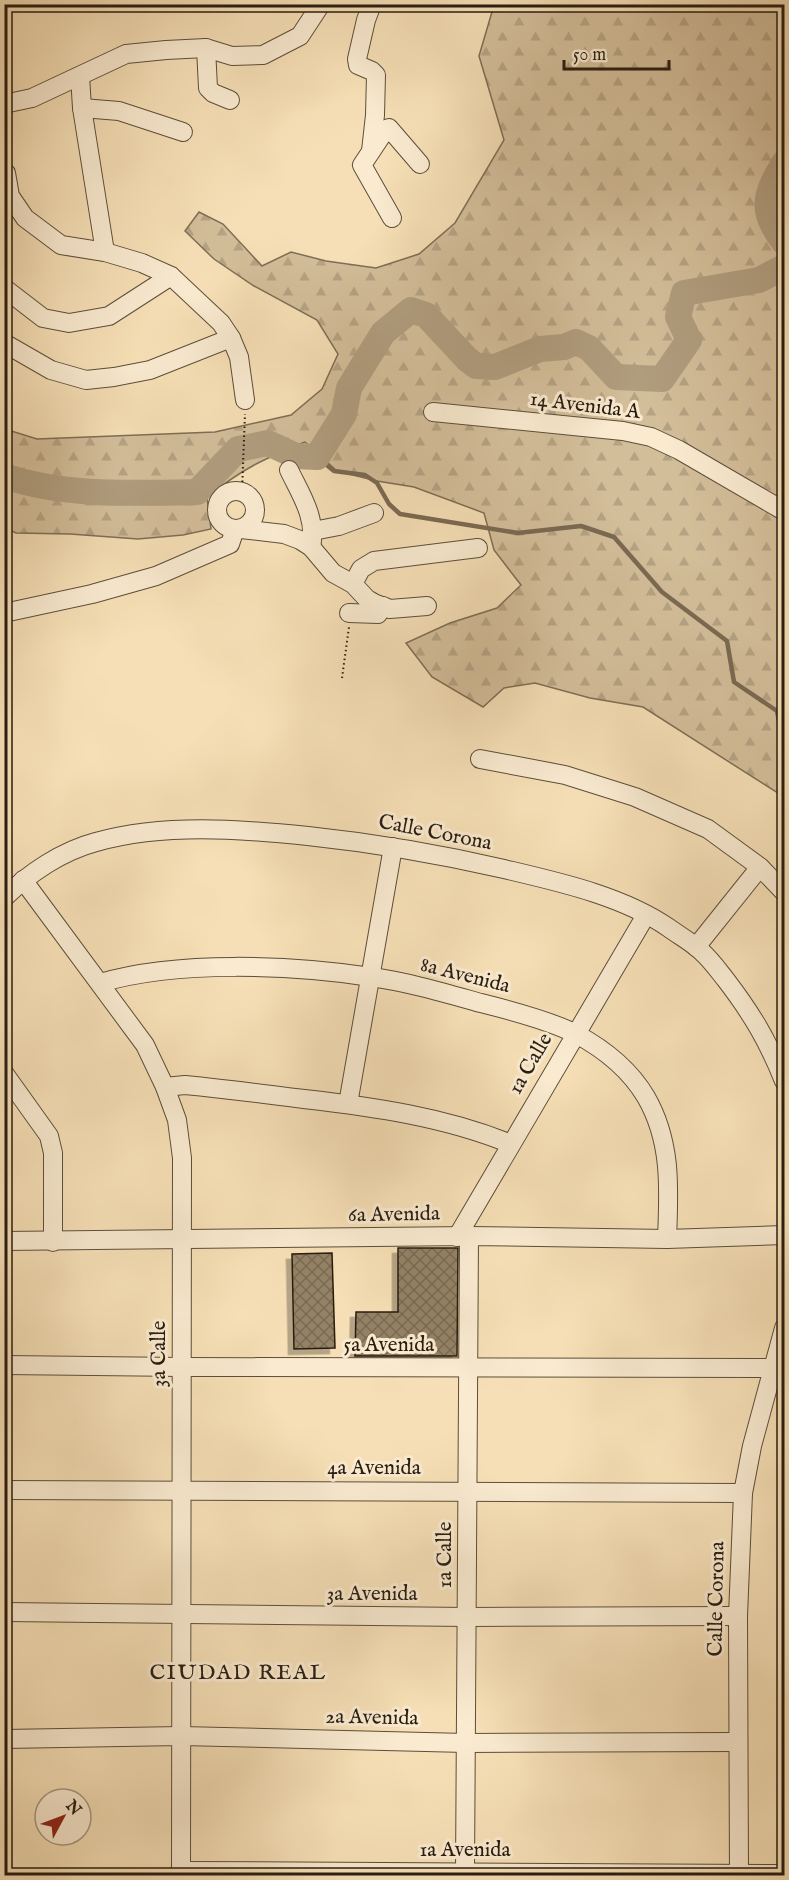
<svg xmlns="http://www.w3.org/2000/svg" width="789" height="1880" font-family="'IM FELL English',serif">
	<defs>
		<pattern id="forest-firs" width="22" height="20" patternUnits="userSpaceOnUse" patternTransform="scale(1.5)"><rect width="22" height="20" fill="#d3be9a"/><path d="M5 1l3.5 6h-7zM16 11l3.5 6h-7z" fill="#b5a384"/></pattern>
		<pattern id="building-cross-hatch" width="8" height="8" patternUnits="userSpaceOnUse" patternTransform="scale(1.5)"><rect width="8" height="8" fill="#948266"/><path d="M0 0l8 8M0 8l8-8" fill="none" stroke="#796a53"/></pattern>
		<filter id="shadow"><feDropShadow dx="-5.5" dy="5.5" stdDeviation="0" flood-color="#0004"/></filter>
	</defs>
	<rect width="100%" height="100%" fill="#f6dfb6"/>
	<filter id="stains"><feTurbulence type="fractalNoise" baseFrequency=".00333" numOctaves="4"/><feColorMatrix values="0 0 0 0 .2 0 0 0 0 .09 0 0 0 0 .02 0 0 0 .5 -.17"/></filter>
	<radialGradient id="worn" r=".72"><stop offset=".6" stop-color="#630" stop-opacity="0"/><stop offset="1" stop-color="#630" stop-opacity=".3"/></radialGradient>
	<path fill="url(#forest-firs)" stroke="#7e6e55" stroke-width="1.5" d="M494 5H784V797L643 707 590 698 535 683 504 688 483 707 432 677 406 643 450 623 497 608 521 585 494 550 484 513 414 487 377 481 337 471 305 442C266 458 239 470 207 498L211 529 183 535 138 539 70 534 16 533 5 528V429L37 439 215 432 291 415 322 389 338 354 317 320 254 286 214 259 185 231 199 212 223 224 262 266 291 252 326 261 376 268 419 254 455 223 504 140 479 56Z"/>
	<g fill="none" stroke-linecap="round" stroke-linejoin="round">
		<polyline stroke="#7a6a52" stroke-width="4.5" points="317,457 334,471 365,475 377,483 389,504 400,514 518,533 581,526 614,537 662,592 727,641 734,682 777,711 784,746"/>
		<g stroke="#b09d7e" stroke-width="26">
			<path d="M784 163C765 195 759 210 784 242"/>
			<path d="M4 476C66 497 133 493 197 492L238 449 268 443 296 456 317 457 344 414 349 388 383 333 411 310 426 315 467 359 476 366 495 367 540 349 564 347 576 342 589 348 616 377 662 379 689 340 678 317 684 293 759 280 784 267"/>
		</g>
	</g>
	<g fill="url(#building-cross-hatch)" stroke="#291d10" stroke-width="1.5" filter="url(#shadow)">
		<polygon points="398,1248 458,1248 457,1356 355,1356 356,1312 398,1312"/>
		<polygon points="332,1253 335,1348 294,1349 292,1254"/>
	</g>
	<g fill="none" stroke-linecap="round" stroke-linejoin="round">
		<defs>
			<g id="minor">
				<polyline points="206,48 208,88 213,93 230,100"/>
				<polyline points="80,76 82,108 105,252"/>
				<polyline points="4,104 32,98 126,54 166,50 206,48 232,56 263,55 300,36 321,4"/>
				<polyline points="82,108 119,111 183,132"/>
				<polyline points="371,151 375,115 376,75 372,71 358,65 357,59 366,20 372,4"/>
				<polyline points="6,173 10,196 25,218 61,245 105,252 142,263 171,276 221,323 231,338 239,357 245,400"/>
				<polyline points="392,218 362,165 386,129 389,128 420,164"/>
				<polyline points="4,288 43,318 69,323 109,316 171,276"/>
				<polyline points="4,343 51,370 86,380 114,377 150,370 231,338"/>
				<polyline points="433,412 623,431 651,437 679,450 784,511"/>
				<path d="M289 470C301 495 317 518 311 547"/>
				<circle cx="236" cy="510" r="19"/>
				<polyline points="241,529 284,534 300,540 311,547 333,573 353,584 367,599 376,604 390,609 427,606"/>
				<polyline points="313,531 339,526 374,513"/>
				<polyline points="353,584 361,569 374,561 478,548"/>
				<polyline points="4,613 92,594 156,576 230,544 235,529"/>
				<polyline points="349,613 378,614 383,606"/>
				<polyline points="480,759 565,775 635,797 708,829 760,867 784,892"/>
				<polyline points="23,880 145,1045 165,1087 177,1120 182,1158 181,1876"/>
				<path d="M4 898C29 873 62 851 96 842 164 823 239 829 308 836 374 843 439 854 504 869 559 882 623 896 669 928 680 936 693 943 702 952 711 960 718 970 726 980 752 1014 768 1041 784 1081"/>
				<polyline points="696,947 760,867"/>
				<path d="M100 983C177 960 292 965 371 977 408 982 445 993 481 1003 509 1010 551 1021 576 1034 604 1049 630 1070 646 1097 672 1142 669 1189 667 1239"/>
				<polyline points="4,1073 49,1136 53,1153 53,1242"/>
				<path d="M165 1087 185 1085C225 1089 265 1094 304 1099 374 1107 445 1117 511 1144"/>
				<polyline points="348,1104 393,847"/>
				<polyline points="457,1237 646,915"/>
				<polyline points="4,1241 469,1236 667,1239 784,1235"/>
				<polyline points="4,1365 182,1367 774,1368"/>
				<polyline points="4,1490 743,1493"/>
				<polyline points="4,1612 468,1617 738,1616"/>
				<polyline points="4,1739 181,1736 466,1743 738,1742"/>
				<polyline points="181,1871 784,1874"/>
				<polyline points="465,1873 469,1236"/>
				<polyline points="739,1876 738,1616 743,1493 752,1446 784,1328"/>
			</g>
		</defs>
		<use href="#minor" stroke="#5c4e3a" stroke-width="20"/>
		<g stroke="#291d10" stroke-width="2" stroke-dasharray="1.5 3" stroke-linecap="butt">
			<polyline points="242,491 245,414"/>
			<polyline points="342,678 349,627"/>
		</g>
		<use href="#minor" stroke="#f9ead0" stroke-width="18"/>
	</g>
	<g text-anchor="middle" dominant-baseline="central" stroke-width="6" stroke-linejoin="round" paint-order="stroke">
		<g font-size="21" fill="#291d10" stroke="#f9ead0">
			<text transform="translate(585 406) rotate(7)">14 Avenida A</text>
			<text transform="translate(435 833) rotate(11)">Calle Corona</text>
			<text transform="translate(465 976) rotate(14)">8a Avenida</text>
			<text transform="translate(531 1064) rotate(-60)">1a Calle</text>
			<text transform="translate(394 1215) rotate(-1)">6a Avenida</text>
			<text x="389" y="1345">5a Avenida</text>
			<text transform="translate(159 1354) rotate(-90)">3a Calle</text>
			<text x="374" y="1468">4a Avenida</text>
			<text transform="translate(445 1555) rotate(-90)">1a Calle</text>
			<text x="372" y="1594">3a Avenida</text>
			<text transform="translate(717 1599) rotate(-89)">Calle Corona</text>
			<text transform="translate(372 1718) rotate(1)">2a Avenida</text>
			<text x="465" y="1850">1a Avenida</text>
		</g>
		<g font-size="22" letter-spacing="1.5" fill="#291d10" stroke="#f9ead0">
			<text x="238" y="1673">CIUDAD REAL</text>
		</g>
	</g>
	<rect width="789" height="1880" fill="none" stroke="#f6dfb6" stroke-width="24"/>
	<rect x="6" y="6" width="777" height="1868" fill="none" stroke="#291d10" stroke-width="3"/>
	<rect x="12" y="12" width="765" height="1856" fill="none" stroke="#291d10" stroke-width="1.5"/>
	<g transform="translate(63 1817) rotate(49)"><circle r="28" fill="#f9ead0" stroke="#a69883" stroke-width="1.5"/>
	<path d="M0-4.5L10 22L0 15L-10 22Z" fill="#8f2418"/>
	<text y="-9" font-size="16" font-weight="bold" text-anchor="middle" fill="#291d10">N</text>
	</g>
	<path d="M564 60v9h105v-9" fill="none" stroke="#291d10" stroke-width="3"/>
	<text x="573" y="60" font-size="18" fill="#291d10" stroke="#f9ead0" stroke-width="4.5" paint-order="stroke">50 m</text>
	<rect width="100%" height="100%" filter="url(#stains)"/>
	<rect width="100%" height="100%" fill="url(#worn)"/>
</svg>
